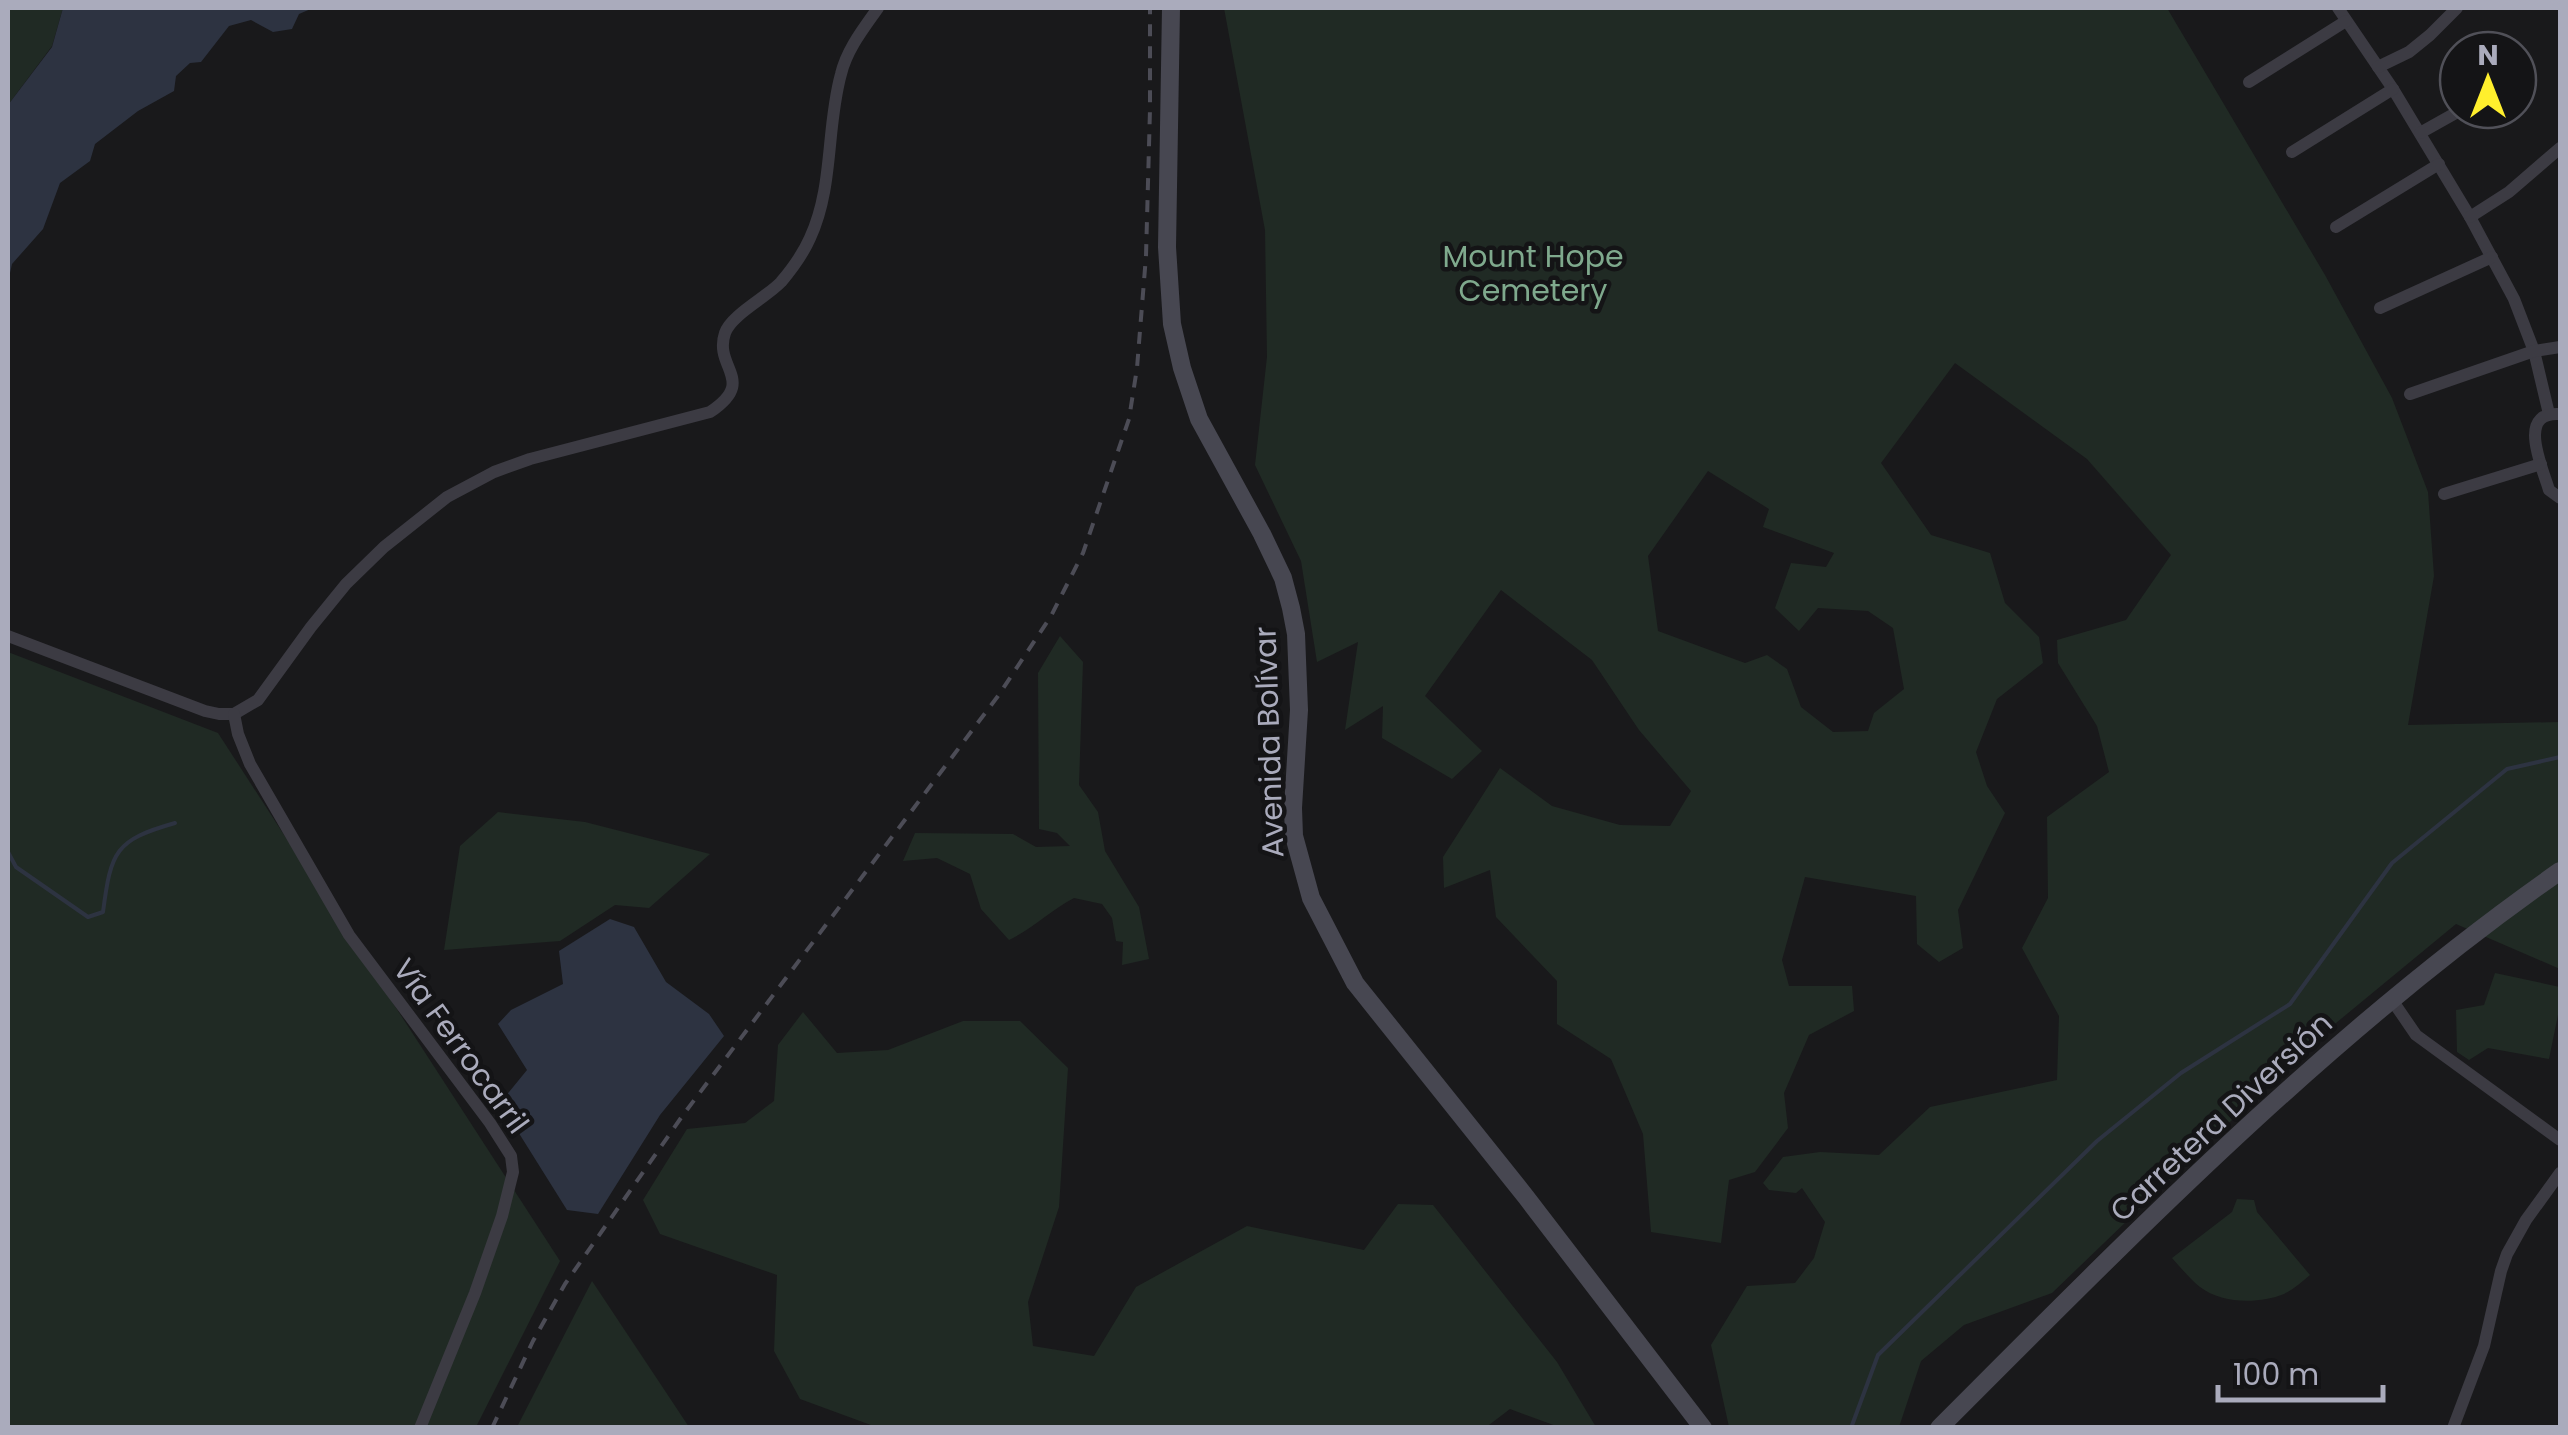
<svg xmlns="http://www.w3.org/2000/svg" width="2568" height="1435" font-family="Poppins,sans-serif">
	<rect width="100%" height="100%" fill="#19191b"/>
	<g fill="#202a24" fill-rule="evenodd">
		<polygon points="8,8 63,8 52,46 8,105"/>
		<path d="M1224 8H2167L2325 275 2392 398 2428 492 2434 576 2408 725 2560 722V969L2456 924 2313 1042 2052 1293 1964 1325 1921 1361 1899 1427H1729L1711 1345 1747 1286 1795 1283 1814 1258 1825 1222 1802 1188 1796 1193 1769 1190 1763 1183 1783 1157 1820 1152 1879 1155 1930 1107 2057 1080 2059 1016 2022 948 2048 898 2047 817 2109 772 2097 726 2058 663 2057 640 2126 620 2171 555 2087 459 1955 363 1881 463 1931 535 1990 553 2005 603 2039 637 2043 663 1997 699 1976 752 1987 786 2005 813 1958 910 1963 948 1939 962 1917 944 1916 896 1805 877 1782 960 1789 986H1852L1854 1011 1809 1035 1784 1093 1788 1128 1755 1172 1729 1180 1721 1243 1651 1232 1643 1134 1611 1059 1557 1024V981L1496 917 1490 870 1444 888 1443 857 1500 768 1552 806 1620 825 1670 826 1691 791 1639 730 1592 660 1501 590 1425 696 1482 751 1452 779 1382 738 1383 706 1345 730 1358 642 1317 662 1301 561 1255 465 1267 357 1265 230ZM1708 471 1769 509 1763 527 1834 553 1826 567 1791 563 1775 608 1799 631 1818 608 1868 611 1893 628 1904 689 1874 713 1868 731 1833 732 1801 707 1787 669 1767 655 1745 663 1658 631 1648 556Z"/>
		<path d="M1060 636 1083 662 1079 785 1098 812 1105 851 1139 907 1149 959 1122 965 1123 942 1116 941 1112 918 1102 904 1074 898C1051 910 1032 929 1009 940L981 909 970 874 937 858 903 861 915 833 1013 834 1036 847 1070 846 1057 833 1039 829 1038 673Z"/>
		<polygon points="8,652 218,733 560,1261 476,1427 8,1427"/>
		<polygon points="498,812 585,822 710,854 649,908 615,905 560,941 444,950 460,846"/>
		<polygon points="2495,973 2560,987 2560,1005 2549,1059 2488,1048 2469,1060 2457,1052 2456,1010 2484,1005"/>
		<polygon points="803,1012 837,1053 888,1050 963,1021 1020,1021 1068,1068 1059,1207 1028,1302 1033,1346 1094,1356 1136,1287 1247,1226 1364,1250 1398,1204 1433,1205 1557,1362 1596,1427 1559,1427 1510,1409 1485,1428 879,1428 800,1399 774,1351 777,1275 660,1234 643,1200 687,1129 745,1123 774,1101 778,1045"/>
		<path d="M2237 1199 2254 1200 2257 1212 2310 1275C2302 1282 2294 1289 2284 1294 2259 1304 2222 1304 2200 1287 2190 1279 2181 1268 2172 1258L2232 1212Z"/>
		<polygon points="592,1281 689,1427 517,1427"/>
	</g>
	<g fill="#2d3341">
		<polygon points="63,8 313,8 299,14 292,29 273,32 251,20 229,26 201,62 190,63 176,76 174,91 138,111 95,144 90,161 60,183 43,229 12,264 8,282 8,105 52,47"/>
		<polygon points="610,919 634,927 666,982 709,1014 724,1036 660,1115 598,1214 567,1210 500,1103 527,1070 498,1024 511,1010 563,984 559,951"/>
	</g>
	<g fill="none" stroke-linecap="round" stroke-linejoin="round">
		<g stroke="#2d3341" stroke-width="4">
			<path d="M8 852 16 867 88 917 103 912C111 851 115 840 175 823"/>
			<polyline points="1851,1428 1878,1355 2097,1141 2181,1073 2290,1004 2392,863 2507,769 2560,757"/>
		</g>
		<g stroke="#3c3b43" stroke-width="12">
			<polyline points="2338,8 2393,89 2470,217 2514,299 2534,351 2549,414"/>
			<polyline points="2378,67 2409,52 2430,35 2457,8"/>
			<polyline points="2249,82 2346,21"/>
			<polyline points="2420,133 2461,110"/>
			<polyline points="2292,152 2393,89"/>
			<polyline points="2470,217 2509,192 2560,148"/>
			<polyline points="2336,227 2439,164"/>
			<polyline points="2380,308 2492,257"/>
			<polyline points="2410,394 2534,351 2560,347"/>
			<path d="M2560 414C2516 411 2542 466 2549 490L2560 498"/>
			<polyline points="2444,494 2541,464"/>
			<path d="M8 636 205 711 219 714H234L258 700 311 627 346 584 384 547 447 497 494 472 530 459 710 412C758 380 713 368 725 333 731 315 767 297 781 282 792 269 803 254 810 238 834 186 826 128 841 74 847 49 864 28 878 8"/>
			<polyline points="234,714 238,734 250,764 349,935 490,1123 511,1156 513,1172 502,1216 475,1293 420,1428"/>
			<polyline points="2392,1000 2416,1035 2560,1140"/>
			<polyline points="2453,1428 2484,1346 2501,1271 2507,1254 2526,1220 2560,1173"/>
		</g>
		<g stroke="#474751" stroke-width="18">
			<polyline points="1171,8 1167,247 1172,324 1182,368 1199,419 1262,534 1283,578 1291,608 1296,634 1299,710 1293,808 1294,836 1311,898 1355,983 1526,1197 1703,1428"/>
			<path d="M1939 1428C2136 1231 2331 1031 2560 871"/>
		</g>
		<polyline stroke="#4c4c56" stroke-width="4" stroke-dasharray="12 10" stroke-linecap="butt" points="492,1428 533,1341 565,1284 683,1115 998,696 1051,616 1083,553 1129,419 1137,368 1146,256 1150,109 1150,8"/>
	</g>
	<g text-anchor="middle" dominant-baseline="central" stroke-width="9" stroke-linejoin="round" paint-order="stroke">
		<g font-size="30" fill="#7fa98d" stroke="#141416">
			<text x="1533" y="256">Mount Hope<tspan x="1533" dy="34">Cemetery</tspan></text>
		</g>
		<g font-size="30" fill="#aaabbc" stroke="#141416">
			<text transform="translate(1269 742) rotate(-92)">Avenida Bolívar</text>
			<text transform="translate(461 1046) rotate(54)">Vía Ferrocarril</text>
			<text transform="translate(2221 1117) rotate(-43)">Carretera Diversión</text>
		</g>
	</g>
	<rect width="2568" height="1435" fill="none" stroke="#aaabbc" stroke-width="20"/>
	<g transform="translate(2488 80)"><circle r="48" fill="#141416" stroke="#505058" stroke-width="2.5"/>
	<path d="M0-8L18 38L0 25L-18 38Z" fill="#ffef2d"/>
	<text y="-15" font-size="28" font-weight="bold" text-anchor="middle" fill="#aaabbc">N</text>
	</g>
	<path d="M2218 1385v15h165v-15" fill="none" stroke="#aaabbc" stroke-width="5"/>
	<text x="2233" y="1385" font-size="30" fill="#aaabbc" stroke="#141416" stroke-width="8" paint-order="stroke">100 m</text>
</svg>
